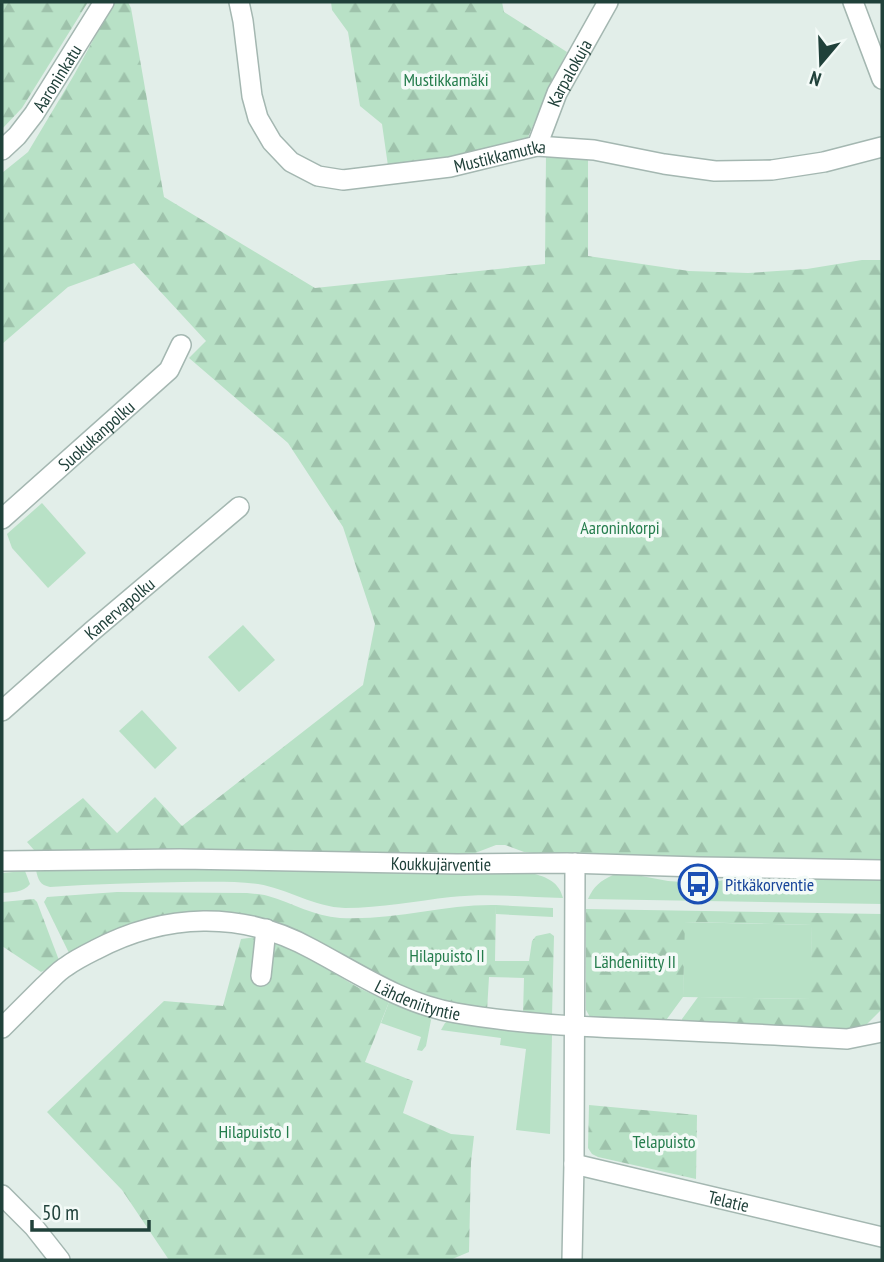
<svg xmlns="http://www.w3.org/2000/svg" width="884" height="1262" font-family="'PT Sans Narrow',sans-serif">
	<defs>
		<pattern id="forest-firs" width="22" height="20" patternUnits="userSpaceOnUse" patternTransform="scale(1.75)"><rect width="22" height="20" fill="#b8e1c6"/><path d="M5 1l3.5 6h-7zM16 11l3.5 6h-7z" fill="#9ec2ab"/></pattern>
	</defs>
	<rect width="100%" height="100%" fill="#e2eee9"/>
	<g fill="#b8e1c6">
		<polygon points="42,503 86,553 48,588 12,548 7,534"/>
		<polygon points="243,625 275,660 239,692 208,657"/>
		<polygon points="142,710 177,748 155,769 119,731"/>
		<path d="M165 868 531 873C547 877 559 882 563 898 526 897 488 893 451 897 416 901 381 908 345 908 314 907 288 889 258 884 233 881 208 882 183 882 139 883 94 884 50 887 40 885 38 880 36 870Z"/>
		<path d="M25 871 30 884C23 893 12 892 2 893V873Z"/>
		<path d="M613 875H636L668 881 697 883 719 881 741 876 882 880V904L588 899C594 886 600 881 613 875Z"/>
		<polygon points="496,905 553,908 553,917 496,914"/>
		<polygon points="684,922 812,925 811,999 683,997"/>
		<polygon points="389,1002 429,1017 431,1020 426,1046 422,1051 417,1050 421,1037 381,1023"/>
		<polygon points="448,1021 474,1026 548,1033 552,1035 550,1134 516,1130 526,1049 500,1045 501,1038 441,1030 445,1023"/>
	</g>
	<g fill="url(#forest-firs)">
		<polygon points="2,2 88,2 22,108 2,129"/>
		<polygon points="114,2 128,2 131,8 164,197 315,288 545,264 546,154 588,157 588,256 689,271 748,273 807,269 862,260 882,260 882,860 543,854 524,852 505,845 496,845 470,855 34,850 27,842 83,798 117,833 155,797 182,826 363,685 375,624 343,527 288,443 189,358 206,341 134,263 68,287 2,344 2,173 28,152 74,75"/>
		<polygon points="331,2 502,2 504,12 567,52 550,86 526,142 441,160 388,166 382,124 360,106 348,32 332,10"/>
		<path d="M117 892 247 893C254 894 261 894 268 896 292 903 314 916 340 918 393 921 444 904 496 905L495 961H529L532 941 536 936 550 933 554 936 552 1016 523 1014 524 978 489 977 487 1011 456 1005 411 992 245 917 76 953H69L44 902 47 897Z"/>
		<polygon points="34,899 37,902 60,963 41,972 2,946 2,902"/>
		<polygon points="586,909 882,914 882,1009 867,1024 847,1030 683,1024 682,1019 698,997 810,999 812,925 685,922 683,997 664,1023 596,1020 590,1017 586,1010"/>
		<path d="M263 936C298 947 327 970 359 988 369 993 379 997 389 1002L365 1062 413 1081 403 1113 451 1134 474 1136 471 1162 469 1252 450 1260H169L122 1190 47 1112 164 1001 223 1006 241 939Z"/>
		<polygon points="589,1105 697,1115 696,1179 598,1157 592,1154 588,1148"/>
	</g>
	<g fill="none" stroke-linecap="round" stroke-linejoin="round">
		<defs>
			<g id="minor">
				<path id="s1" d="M239 2 243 21 252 96 258 118 272 142 291 162 318 176 343 180 450 167 537 146 594 150 664 164 715 171 772 170 824 162 882 147"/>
				<polyline points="853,2 882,79"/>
				<path id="s2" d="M537 146 557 93 608 2"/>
				<path id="s3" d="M2 150 17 136 34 114 104 2"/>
				<path id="s4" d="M2 519 169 370 181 345"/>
				<path id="s5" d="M2 711 91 632 239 507"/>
				<path id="s6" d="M2 861 180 859 457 864 567 863 699 867 882 870"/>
				<polyline points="261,976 266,929"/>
				<path id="s7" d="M2 1028C16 1014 29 1001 43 987 51 980 58 971 67 966 75 960 85 955 95 950 165 913 242 910 312 949 359 974 403 1004 456 1013 519 1024 583 1027 646 1029 713 1032 780 1035 847 1039L882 1032"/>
				<path id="s8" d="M574 1164 882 1237"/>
				<polyline points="2,1195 34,1227 60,1260"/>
				<polyline points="572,1260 574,1164 575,863"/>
			</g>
		</defs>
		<use href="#minor" stroke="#a4b7b1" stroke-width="22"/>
		<use href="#minor" stroke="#fff" stroke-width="19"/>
	</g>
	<defs>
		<symbol id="bus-ring" viewBox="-11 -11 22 22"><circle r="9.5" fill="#f3faf7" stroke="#1a4fb4" stroke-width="1.5"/><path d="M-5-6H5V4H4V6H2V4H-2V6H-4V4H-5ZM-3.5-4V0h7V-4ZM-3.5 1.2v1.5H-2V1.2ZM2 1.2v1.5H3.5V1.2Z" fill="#1a4fb4"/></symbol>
	</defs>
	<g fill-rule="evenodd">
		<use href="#bus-ring" x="676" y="862" width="44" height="44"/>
	</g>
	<g text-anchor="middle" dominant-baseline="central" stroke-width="7" stroke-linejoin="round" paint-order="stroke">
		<g font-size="18" fill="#20413a" stroke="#f3faf7">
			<text stroke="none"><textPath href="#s2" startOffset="80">Karpalokuja</textPath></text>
			<text stroke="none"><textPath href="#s3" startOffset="91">Aaroninkatu</textPath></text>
			<text stroke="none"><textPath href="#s1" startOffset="388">Mustikkamutka</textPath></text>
			<text stroke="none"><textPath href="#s4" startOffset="126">Suokukanpolku</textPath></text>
			<text stroke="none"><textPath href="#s5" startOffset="156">Kanervapolku</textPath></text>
			<text stroke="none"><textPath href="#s6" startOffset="439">Koukkujärventie</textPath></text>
			<text stroke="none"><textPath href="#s7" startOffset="467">Lähdeniityntie</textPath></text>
			<text stroke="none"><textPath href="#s8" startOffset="159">Telatie</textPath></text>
		</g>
		<g font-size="18" fill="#257d4d" stroke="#f3faf7">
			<text x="446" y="79">Mustikkamäki</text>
			<text x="620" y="527">Aaroninkorpi</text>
			<text x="447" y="955">Hilapuisto II</text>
			<text x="635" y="961">Lähdeniitty II</text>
			<text x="254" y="1131">Hilapuisto I</text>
			<text x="664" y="1141">Telapuisto</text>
		</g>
		<g font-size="18" fill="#164399" stroke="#f3faf7" text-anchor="start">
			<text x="725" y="884">Pitkäkorventie</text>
		</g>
	</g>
	<rect width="884" height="1262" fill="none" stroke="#20413a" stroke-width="7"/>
	<g transform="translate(821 63) rotate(199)" stroke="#f3faf7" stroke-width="5" paint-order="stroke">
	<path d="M0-5L12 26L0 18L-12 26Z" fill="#20413a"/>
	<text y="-10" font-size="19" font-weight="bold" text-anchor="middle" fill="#20413a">N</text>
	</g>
	<path d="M32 1220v10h117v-10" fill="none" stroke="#20413a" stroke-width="3.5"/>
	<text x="42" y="1220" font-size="21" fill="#20413a" stroke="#f3faf7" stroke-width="5" paint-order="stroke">50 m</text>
</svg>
